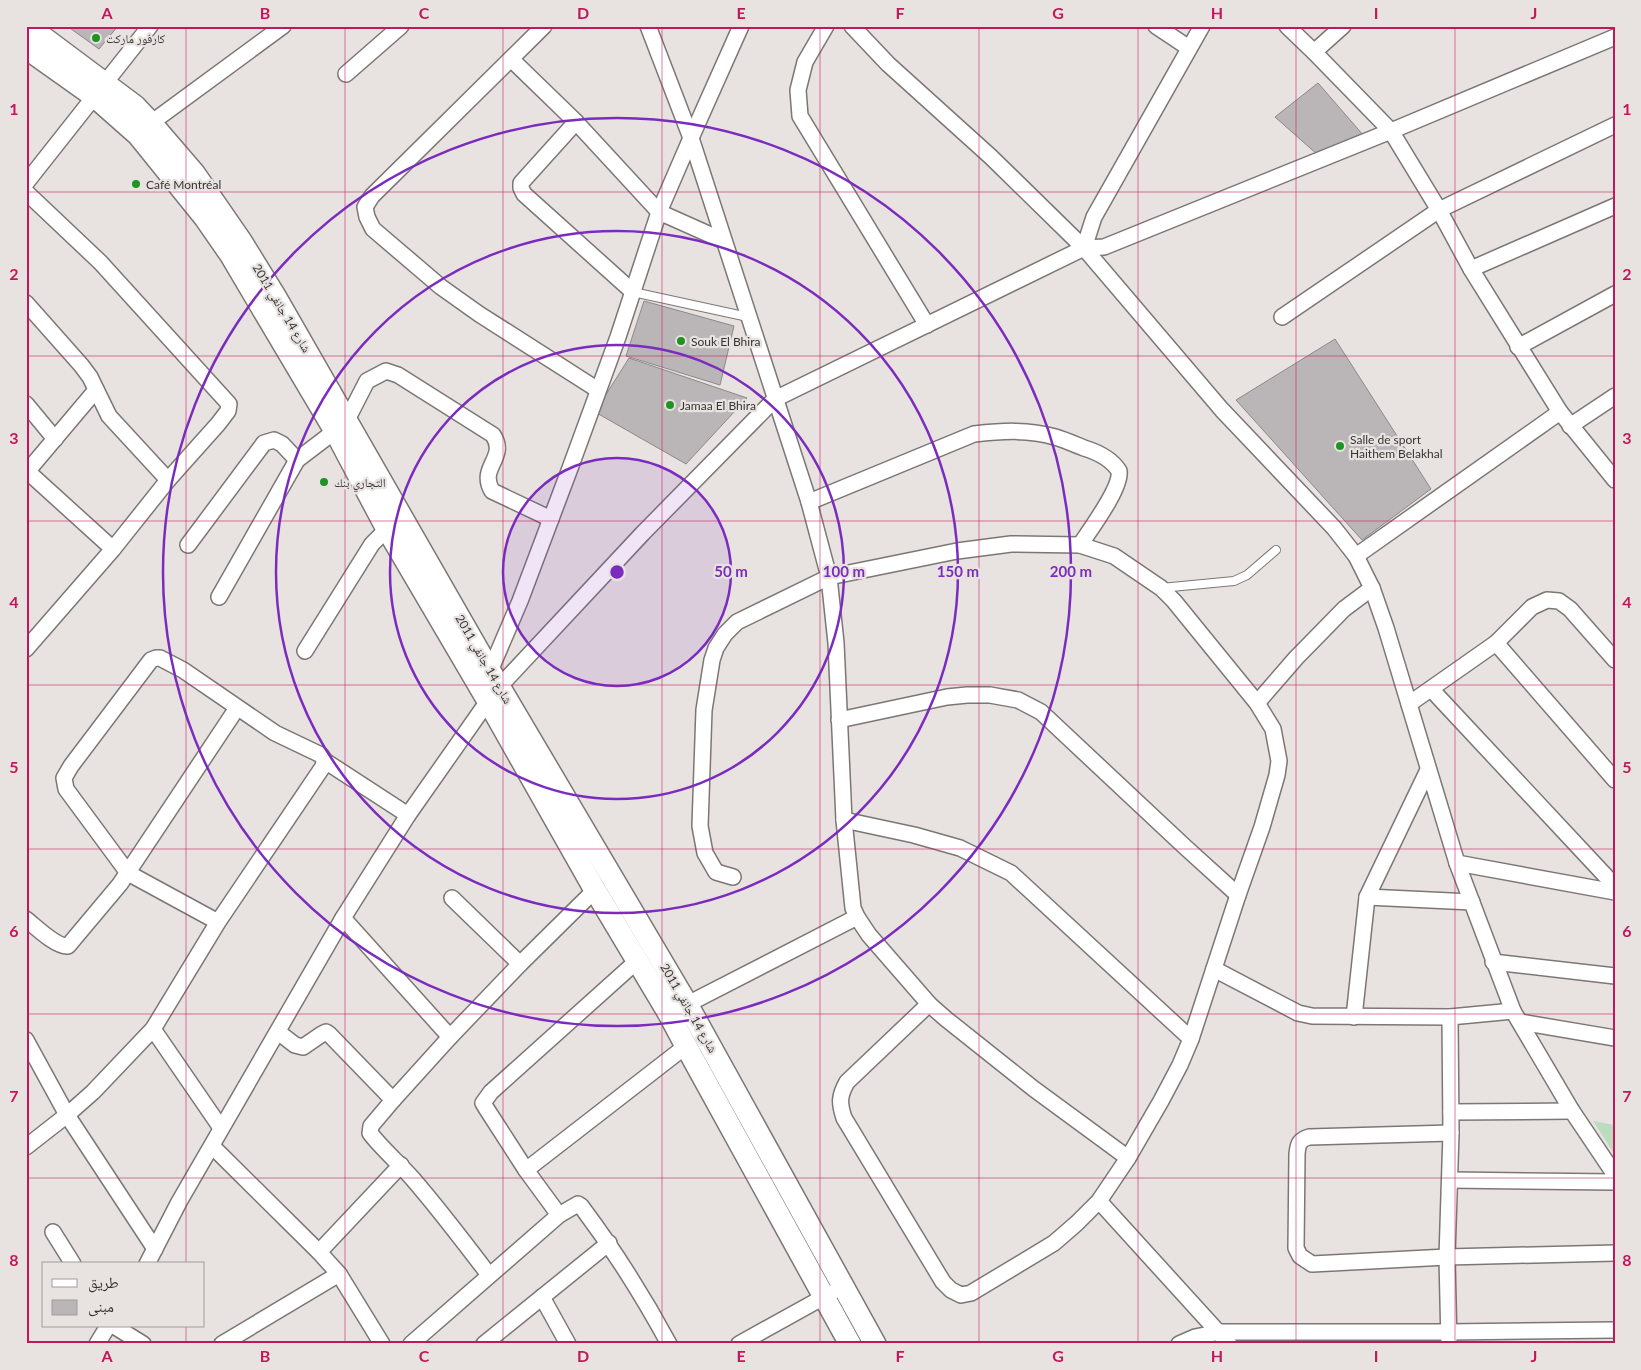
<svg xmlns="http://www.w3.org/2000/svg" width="1641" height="1370" font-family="Lato,'Noto Naskh Arabic',sans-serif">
	<rect width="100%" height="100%" fill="#e8e3e0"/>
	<polygon fill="#bbdcbf" points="1593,1121 1615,1125 1615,1155"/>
	<g fill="#bab5b7" stroke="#8d888a">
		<polygon points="67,26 118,26 99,49"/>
		<polygon points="1318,83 1364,136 1318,155 1275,117"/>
		<polygon points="644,301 734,326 720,385 626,356"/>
		<polygon points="1335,339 1431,489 1362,540 1236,400"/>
		<polygon points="629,358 747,398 686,464 595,412"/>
	</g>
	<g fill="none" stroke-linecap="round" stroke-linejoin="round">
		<defs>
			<g id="service">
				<polyline points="633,292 748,317"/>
				<polyline points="1161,588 1234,581 1247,575 1276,550"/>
			</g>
			<g id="minor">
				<polyline points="544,26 372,196 365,207 367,217 373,229 441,287 479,314 598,390"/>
				<polyline points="648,26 691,138 809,502 829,577 836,643 844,820 853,908 857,917 869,935 929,1004 946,1019 1034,1089 1128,1158"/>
				<polyline points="826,26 805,62 798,90 800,116 927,325"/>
				<polyline points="852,26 888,64 991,157 1084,248 1222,410 1334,528 1356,556 1372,588 1386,628 1457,863 1513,1011 1572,1111 1615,1175"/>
				<polyline points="1156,26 1189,48"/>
				<polyline points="1287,26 1314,52 1391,131 1439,210 1471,269 1560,412 1615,480"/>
				<polyline points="1314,52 1343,26"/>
				<polyline points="511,59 576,122 659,212 724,241"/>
				<polyline points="346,74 401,26"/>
				<polyline points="576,122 521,183 521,188 524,194 633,292"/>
				<polyline points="151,123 283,26"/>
				<polyline points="26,183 150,26"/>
				<polyline points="26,192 100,262 229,404 228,411 218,424 168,480 113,549 26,649"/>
				<polyline points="1084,248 1094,217 1202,26"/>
				<polyline points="1471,269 1615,206"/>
				<polyline points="26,303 81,365 90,377 109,416 168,480"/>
				<polyline points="1282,317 1439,210 1615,125"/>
				<polyline points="1518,347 1615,294"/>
				<polyline points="26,404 55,439"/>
				<path d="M347 420 367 381 386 371 398 375 493 435C508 458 478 467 492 491L551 519"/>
				<polyline points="1570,426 1615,396"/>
				<polyline points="27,471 113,549"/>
				<polyline points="26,473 96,390"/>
				<path d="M809 502 974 434C1001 431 1028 429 1055 437 1065 440 1074 444 1084 448 1097 452 1111 458 1119 471 1122 487 1090 530 1080 545"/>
				<polyline points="188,545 264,443 274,440 282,444 297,460"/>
				<polyline points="1356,556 1560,412"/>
				<polyline points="219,597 297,460 335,431"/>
				<polyline points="1496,643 1615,780"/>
				<polyline points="305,651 372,544 387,529"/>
				<polyline points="490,671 520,601 569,471 618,337 659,212 691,138 741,26"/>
				<polyline points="1431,689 1615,886"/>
				<polyline points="1257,703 1296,658 1344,609 1372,588"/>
				<polyline points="1409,704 1496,643 1532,607 1547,600 1559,601 1570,609 1615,660"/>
				<polyline points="839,720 947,697 967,695 990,695 1018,700 1041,712 1184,846 1238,895"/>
				<polyline points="325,761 408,815"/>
				<polyline points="844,820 914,835 960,848 1011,873 1191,1039"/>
				<polyline points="1457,863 1615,892"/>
				<path d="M733 877 716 872 705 853 700 826 704 710 712 660 716 648 725 634 737 622 829 577 957 551 1011 544 1080 545 1114 556 1161 588 1174 601 1257 703 1273 729 1279 761 1277 775 1262 827 1238 895 1191 1039 1180 1065 1161 1101 1128 1158 1099 1201 1077 1223 1054 1243 971 1293 961 1295 951 1290 943 1282 844 1118C839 1103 839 1096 847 1082L929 1004"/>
				<polyline points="1367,897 1472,902"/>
				<polyline points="452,898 520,964"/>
				<polyline points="343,918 450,1037"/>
				<path d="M26 919C36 927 56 947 68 946L120 884 237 708"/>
				<polyline points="1493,962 1615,976"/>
				<polyline points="1214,969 1298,1013 1312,1016 1450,1017 1513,1011"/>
				<polyline points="680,1008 857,917"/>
				<polyline points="1354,1017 1367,897 1428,770"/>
				<polyline points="1520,1022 1615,1038"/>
				<polyline points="153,1029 221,1128"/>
				<polyline points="278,1032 295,1045 303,1047 322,1034 326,1032 329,1034 393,1100"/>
				<polyline points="26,1040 67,1115 155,1249"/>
				<polyline points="1451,1112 1572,1111"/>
				<path d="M1451 1133 1309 1137C1299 1140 1298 1144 1297 1154L1296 1248 1300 1256 1312 1264 1447 1257 1615 1253"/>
				<polyline points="212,1146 319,1252 339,1274 382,1344"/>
				<polyline points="26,1147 67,1115 93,1092 153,1029 218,922 322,768 325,761 321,755 275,733 183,670 160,658 156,658 151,660 71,766 64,778 66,789 128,873 218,922"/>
				<polyline points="526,1170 686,1046"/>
				<polyline points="1450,1180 1615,1182"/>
				<polyline points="1099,1201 1229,1344"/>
				<polyline points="559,1215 526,1170 486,1108 483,1103 491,1092 637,961"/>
				<polyline points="53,1232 73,1264"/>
				<polyline points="319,1252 401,1165"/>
				<polyline points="147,1264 179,1202 343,918 408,815 488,701 500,686 643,533 775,399 1084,248 1104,247 1391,131 1615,37"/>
				<path d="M489 1275C464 1242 439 1209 412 1178 399 1163 382 1149 370 1133L371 1126 393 1100 450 1037 520 964 595 890"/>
				<polyline points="542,1297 568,1344"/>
				<polyline points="114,1326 143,1344"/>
				<polyline points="97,1344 108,1326"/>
				<polyline points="222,1344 339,1274"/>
				<path d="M411 1344 559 1215 578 1204 581 1206C614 1250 643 1296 669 1344"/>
				<polyline points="484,1344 609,1243"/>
				<polyline points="739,1344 831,1293"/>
				<polyline points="1179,1344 1195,1337 1220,1332 1448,1332 1615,1330"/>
				<polyline points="1449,1344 1447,1257 1451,1133 1450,1017"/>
			</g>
			<g id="secondary">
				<polyline points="28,26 135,106 151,123 194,173 241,241 275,296 490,671 687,1004 875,1344"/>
				<polyline points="26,48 95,97 138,135 205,218 230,254 335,431 387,529 488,701 595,890 669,1014 686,1046 850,1344"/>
			</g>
		</defs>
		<use href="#service" stroke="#7c7775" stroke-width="10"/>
		<use href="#minor" stroke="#7c7775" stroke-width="18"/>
		<use href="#secondary" stroke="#7c7775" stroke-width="24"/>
		<use href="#service" stroke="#fff" stroke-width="8"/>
		<use href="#minor" stroke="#fff" stroke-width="15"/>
		<use href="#secondary" stroke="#fff" stroke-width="21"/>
	</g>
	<path fill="none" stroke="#c2185b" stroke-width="1" stroke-opacity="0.55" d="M186 26V1264M345 26V1344M503 26V1344M662 26V1344M820 26V1344M979 26V1344M1138 26V1344M1296 26V1344M1455 26V1344M26 192H1615M26 356H1615M26 521H1615M26 685H1615M26 849H1615M26 1014H1615M26 1178H1615M186 1326V1344"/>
	<circle cx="617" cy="572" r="114" fill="#7b2cbf" fill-opacity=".12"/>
	<g fill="none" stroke="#7b2cbf" stroke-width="2.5">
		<circle cx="617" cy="572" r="114"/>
		<circle cx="617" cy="572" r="227"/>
		<circle cx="617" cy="572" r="341"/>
		<circle cx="617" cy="572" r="454"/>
	</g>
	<g fill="#1d9423" stroke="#e8e3e0" stroke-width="2">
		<circle cx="96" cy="38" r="5"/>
		<circle cx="136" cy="184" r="5"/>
		<circle cx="681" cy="341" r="5"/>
		<circle cx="670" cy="405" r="5"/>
		<circle cx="1340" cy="446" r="5"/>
		<circle cx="324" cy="482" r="5"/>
	</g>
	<g text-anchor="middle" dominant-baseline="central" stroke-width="4.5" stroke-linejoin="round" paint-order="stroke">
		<g font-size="12" fill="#363433" stroke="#e8e3e0" text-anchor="start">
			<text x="106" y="38">كارفور ماركت</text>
			<text x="146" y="184">Café Montréal</text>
			<text x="691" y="341">Souk El Bhira</text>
			<text x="680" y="405">Jamaa El Bhira</text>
			<text x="1350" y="439">Salle de sport<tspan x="1350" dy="14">Haithem Belakhal</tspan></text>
			<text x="334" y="482">التجاري بنك</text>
		</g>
		<g font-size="12" fill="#363433" stroke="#e8e3e0">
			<text transform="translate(282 308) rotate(59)">شارع 14 جانفي 2011</text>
			<text transform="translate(484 659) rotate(60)">شارع 14 جانفي 2011</text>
			<text transform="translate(689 1008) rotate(60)">شارع 14 جانفي 2011</text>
		</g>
	</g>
	<circle cx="617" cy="572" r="8" fill="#7b2cbf" stroke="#e8e3e0" stroke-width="2.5"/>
	<g font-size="15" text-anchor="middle" font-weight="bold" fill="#7b2cbf" stroke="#e8e3e0" stroke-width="4.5" stroke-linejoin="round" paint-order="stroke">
		<text x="731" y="577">50 m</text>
		<text x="844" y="577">100 m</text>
		<text x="958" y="577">150 m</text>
		<text x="1071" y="577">200 m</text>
	</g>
	<rect width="1641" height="1370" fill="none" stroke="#e8e3e0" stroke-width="55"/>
	<rect x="42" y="1262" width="162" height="65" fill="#e8e3e0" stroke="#a19d9b"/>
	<rect x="52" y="1279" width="25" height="8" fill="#ffffff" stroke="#a19d9b"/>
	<text x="88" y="1288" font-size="15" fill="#363433">طريق</text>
	<rect x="52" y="1300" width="25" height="15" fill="#bab5b7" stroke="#a19d9b"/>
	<text x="88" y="1312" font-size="15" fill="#363433">مبنى</text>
	<rect x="28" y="28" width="1586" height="1314" fill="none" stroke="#c2185b" stroke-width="2"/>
	<g font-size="16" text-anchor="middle" font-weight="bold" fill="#c2185b">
		<text x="107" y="19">A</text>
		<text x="265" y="19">B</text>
		<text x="424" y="19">C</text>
		<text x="583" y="19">D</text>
		<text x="741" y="19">E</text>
		<text x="900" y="19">F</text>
		<text x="1058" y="19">G</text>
		<text x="1217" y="19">H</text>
		<text x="1376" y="19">I</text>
		<text x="1534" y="19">J</text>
		<text x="14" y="115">1</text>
		<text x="1627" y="115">1</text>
		<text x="14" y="280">2</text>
		<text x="1627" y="280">2</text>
		<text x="14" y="444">3</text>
		<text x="1627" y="444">3</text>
		<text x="14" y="608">4</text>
		<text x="1627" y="608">4</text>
		<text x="14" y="773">5</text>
		<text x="1627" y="773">5</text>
		<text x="14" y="937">6</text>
		<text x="1627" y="937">6</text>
		<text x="14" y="1102">7</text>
		<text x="1627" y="1102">7</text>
		<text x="14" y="1266">8</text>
		<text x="1627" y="1266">8</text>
		<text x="107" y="1362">A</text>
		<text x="265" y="1362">B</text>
		<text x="424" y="1362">C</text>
		<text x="583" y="1362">D</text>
		<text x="741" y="1362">E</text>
		<text x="900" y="1362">F</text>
		<text x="1058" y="1362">G</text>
		<text x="1217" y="1362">H</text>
		<text x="1376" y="1362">I</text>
		<text x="1534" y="1362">J</text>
	</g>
</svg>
